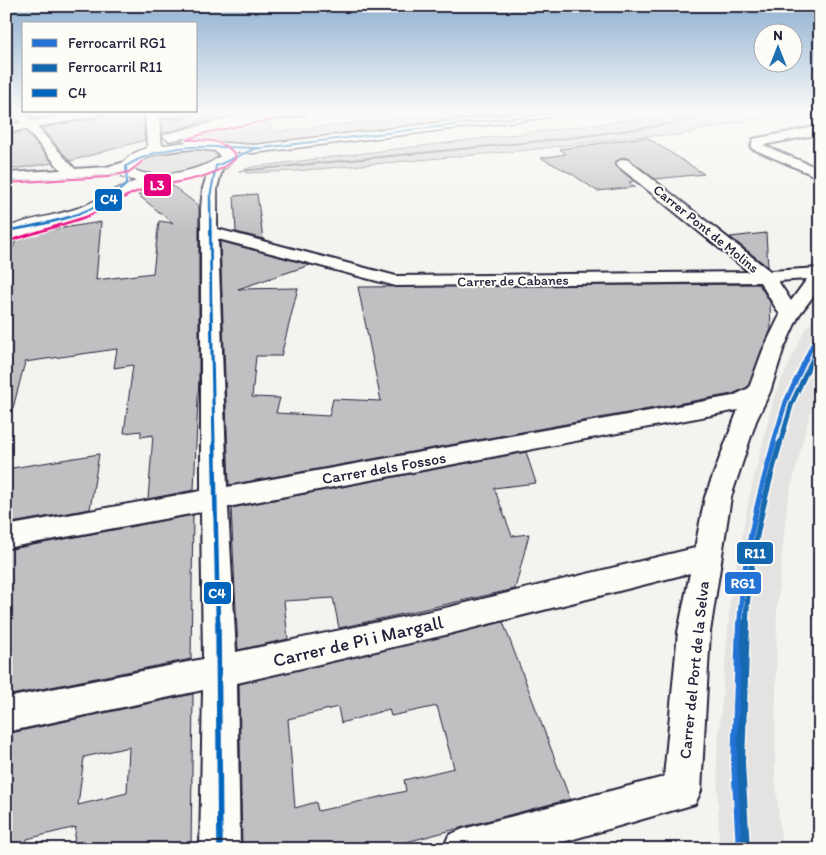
<svg xmlns="http://www.w3.org/2000/svg" width="826" height="855" font-family="Itim,sans-serif">
	<rect width="100%" height="100%" fill="#f4f3ef"/>
	<filter id="ink" filterUnits="userSpaceOnUse"><feTurbulence type="fractalNoise" baseFrequency=".02" numOctaves="2"/><feDisplacementMap in="SourceGraphic" scale="10" xChannelSelector="R" yChannelSelector="G"/><feConvolveMatrix kernelMatrix="1 2 1 2 8 2 1 2 1" color-interpolation-filters="sRGB"/></filter>
	<g filter="url(#ink)">
		<polygon fill="#e4e3e2" points="820,311 820,390 811,409 787,504 777,608 775,775 782,849 719,849 717,757 731,593 750,494 774,397 805,329"/>
		<g fill="#d5d4d5" stroke="#7c7b88">
			<polygon points="444,113 525,113 266,144 183,141 178,139 269,120 273,132"/>
			<polygon points="688,113 782,113 679,135 639,136 529,150 295,171 246,173 246,169 252,167"/>
			<path d="M189 149 208 150 218 156C209 175 154 176 136 171L134 168C146 153 171 151 189 149Z"/>
		</g>
		<g fill="none" stroke-linecap="round" stroke-linejoin="round">
			<polygon fill="#757582" fill-rule="evenodd" points="719,113 726,113 645,129 561,140 240,172 238,171 240,170 561,138 645,127"/>
		</g>
		<g fill="#c0bfc2" stroke="#22223b" fill-rule="evenodd">
			<polygon points="27,113 67,113 33,119"/>
			<polygon points="104,113 143,113 145,140 70,161 41,128 96,118"/>
			<polygon points="192,113 216,113 217,117 163,134 161,119 186,118"/>
			<polygon points="25,131 53,163 6,170 6,135"/>
			<polygon points="646,137 704,174 655,179 629,159 623,157 614,164 634,181 629,182 635,187 597,191 572,174 541,158 566,154 560,149"/>
			<polygon points="173,186 199,206 199,377 194,490 148,499 153,435 141,437 141,431 124,433 133,365 114,368 117,349 25,362 13,408 6,407 6,266 16,240 43,231 101,222 96,280 153,273 159,221 173,223 138,195"/>
			<polygon points="257,194 263,239 236,232 234,196"/>
			<polygon points="766,233 768,267 730,237"/>
			<polygon points="220,241 310,265 238,289 298,288 281,356 256,356 252,397 280,398 276,413 329,416 333,399 381,401 358,287 759,284 770,302 771,329 748,387 732,394 229,485"/>
			<polygon points="526,452 536,483 494,488 512,536 529,534 515,589 339,628 333,598 284,601 288,639 238,650 231,508"/>
			<polygon points="99,454 90,509 6,524 6,469"/>
			<polygon points="193,515 191,659 6,696 6,550"/>
			<path d="M503 622 570 799 380 849H242L239 684ZM437 706 454 768 404 780 406 791 318 811 316 802 295 808 288 719 338 707 341 723 389 709 391 716Z"/>
			<path d="M193 694 191 849H73L76 827 27 839 26 849H6V734ZM129 747 127 793 78 805 84 757Z"/>
		</g>
		<g fill="none" stroke-linecap="round" stroke-linejoin="round">
			<defs>
				<polygon id="pedestrian" points="151,113 190,113 186,116 148,118 147,116"/>
				<g id="minor">
					<polygon points="20,113 25,114 32,121 77,113 102,113 96,116 37,127 75,169 106,167 126,162 133,166 131,169 106,175 6,181 6,173 61,170 26,129 6,133 6,125 21,123 15,116"/>
					<path d="M262 113H305C299 118 263 121 257 116Z"/>
					<polygon points="820,126 820,134 763,145 820,169 820,178 751,148 753,139"/>
					<path d="M623 159 628 160 770 271 820 268V287L799 315 783 350 770 392 756 421 731 497 710 632 701 791 695 804 539 849H443L449 835 463 829 664 777 678 632 690 573 445 635 237 683 240 849H200L203 690 6 732V698L203 659 201 512 6 548V526L201 491V208L203 188 211 163 216 162 223 166 217 188V229L396 276 749 272 618 166 616 163ZM218 239 396 286 760 282 780 315 763 350 749 388 733 396 227 487ZM807 279 791 301 778 281ZM738 410 705 497 695 548 445 608 236 652 228 507Z"/>
				</g>
				<g id="tertiary">
					<path d="M145 113H158L162 145 196 141 254 145 519 113H558L551 117 254 153 234 152 237 156 227 167 216 173 182 181 160 183 128 195 99 212 6 241V228C31 217 60 216 86 205 103 197 118 187 136 181L123 177 118 169C126 157 134 152 147 148ZM196 149 215 151 220 156C205 170 151 182 134 169 145 151 177 151 196 149Z"/>
					<polygon points="237,113 281,113 279,116 264,120 170,141 163,137 165,134 238,116"/>
				</g>
			</defs>
			<use href="#pedestrian" stroke="#22223b" stroke-width="3"/>
			<use href="#minor" stroke="#22223b" stroke-width="4"/>
			<use href="#tertiary" stroke="#22223b" stroke-width="3"/>
			<use href="#pedestrian" fill="#fdfcf7" fill-rule="evenodd"/>
			<use href="#minor" fill="#fdfcf7" fill-rule="evenodd"/>
			<use href="#tertiary" fill="#fdfcf7" fill-rule="evenodd"/>
			<defs>
				<g id="bus-1-far4">
					<path d="M112 197 127 184 126 166C171 139 213 148 263 148"/>
					<polyline points="210,197 216,166 254,149 551,113"/>
				</g>
				<g id="bus-1-far3">
					<polyline points="210,196 211,305"/>
					<path d="M6 231C44 224 82 218 114 196"/>
				</g>
				<polyline id="bus-1-far2" points="211,304 214,444"/>
				<polyline id="bus-1-far1" points="214,443 218,624"/>
				<polyline id="bus-1" points="218,623 220,849"/>
				<g id="bus-2-far1">
					<polyline points="6,183 107,177 129,172 143,161"/>
					<path d="M125 197C161 178 204 187 235 159V154C221 138 205 140 186 140L205 133 275 119"/>
				</g>
				<polyline id="bus-2" points="9,241 86,217 127,196"/>
			</defs>
			<use href="#bus-1-far4" stroke="#fdfcf7" stroke-width="4"/>
			<use href="#bus-1-far3" stroke="#fdfcf7" stroke-width="5"/>
			<use href="#bus-1-far2" stroke="#fdfcf7" stroke-width="6"/>
			<use href="#bus-1-far1" stroke="#fdfcf7" stroke-width="8"/>
			<use href="#bus-1" stroke="#fdfcf7" stroke-width="9"/>
			<use href="#bus-2-far1" stroke="#fdfcf7" stroke-width="4"/>
			<use href="#bus-2" stroke="#fdfcf7" stroke-width="5"/>
			<use href="#bus-1-far4" stroke="#0065bd" stroke-width="2"/>
			<use href="#bus-1-far3" stroke="#0065bd" stroke-width="2.5"/>
			<use href="#bus-1-far2" stroke="#0065bd" stroke-width="3"/>
			<use href="#bus-1-far1" stroke="#0065bd" stroke-width="4.5"/>
			<use href="#bus-1" stroke="#0065bd" stroke-width="5.5"/>
			<use href="#bus-2-far1" stroke="#e5007d" stroke-width="2"/>
			<use href="#bus-2" stroke="#e5007d" stroke-width="2.5"/>
			<defs>
				<polyline id="rail-1-far2" points="773,444 786,401 820,329"/>
				<path id="rail-1-far1" d="M740 624C742 563 757 502 774 443"/>
				<polyline id="rail-1" points="740,849 735,763 740,623"/>
				<polyline id="rail-2-far2" points="780,444 792,403 820,343"/>
				<path id="rail-2-far1" d="M746 624C748 563 763 502 780 443"/>
				<polyline id="rail-2" points="746,849 741,763 746,623"/>
			</defs>
			<use href="#rail-1-far2" stroke="#fdfcf7" stroke-width="8"/>
			<use href="#rail-1-far1" stroke="#fdfcf7" stroke-width="9"/>
			<use href="#rail-1" stroke="#fdfcf7" stroke-width="11"/>
			<use href="#rail-2-far2" stroke="#fdfcf7" stroke-width="8"/>
			<use href="#rail-2-far1" stroke="#fdfcf7" stroke-width="9"/>
			<use href="#rail-2" stroke="#fdfcf7" stroke-width="11"/>
			<use href="#rail-1-far2" stroke="#2373d5" stroke-width="4.5"/>
			<use href="#rail-1-far1" stroke="#2373d5" stroke-width="5.5"/>
			<use href="#rail-1" stroke="#2373d5" stroke-width="8"/>
			<use href="#rail-2-far2" stroke="#1267af" stroke-width="4.5"/>
			<use href="#rail-2-far1" stroke="#1267af" stroke-width="5.5"/>
			<use href="#rail-2" stroke="#1267af" stroke-width="8"/>
		</g>
	</g>
	<linearGradient id="sky" x2="0" y2="1"><stop stop-color="#90b1d2"/><stop offset="0.48" stop-color="#fafaf8"/><stop offset="1" stop-color="#fafaf8" stop-opacity="0"/></linearGradient>
	<rect width="826" height="233" fill="url(#sky)"/>
	<g text-anchor="middle" dominant-baseline="central" stroke-width="4" stroke-linejoin="round" paint-order="stroke">
		<g font-size="14" fill="#22223b" stroke="#fdfcf7">
			<text transform="translate(706 229) rotate(39)">Carrer Pont de Molins</text>
			<text transform="translate(513 281) rotate(-1)">Carrer de Cabanes</text>
		</g>
		<g font-size="16" fill="#22223b" stroke="#fdfcf7">
			<text transform="translate(384 468) rotate(-10)">Carrer dels Fossos</text>
			<text transform="translate(694 670) rotate(-84)">Carrer del Port de la Selva</text>
		</g>
		<g font-size="19" fill="#22223b" stroke="#fdfcf7">
			<text transform="translate(358 641) rotate(-13)">Carrer de Pi i Margall</text>
		</g>
	</g>
	<g stroke="#fdfcf7" stroke-width="2">
		<rect x="143" y="173" width="29" height="24" rx="5" fill="#e5007d"/>
		<rect x="94" y="188" width="29" height="24" rx="5" fill="#0065bd"/>
		<rect x="736" y="541" width="38" height="24" rx="5" fill="#1267af"/>
		<rect x="724" y="571" width="38" height="24" rx="5" fill="#2373d5"/>
		<rect x="203" y="581" width="29" height="24" rx="5" fill="#0065bd"/>
	</g>
	<g font-size="14" text-anchor="middle" font-weight="bold" fill="#fff">
		<text x="157" y="190">L3</text>
		<text x="109" y="204">C4</text>
		<text x="755" y="558">R11</text>
		<text x="743" y="588">RG1</text>
		<text x="217" y="598">C4</text>
	</g>
	<rect width="826" height="855" fill="none" stroke="#fdfcf7" stroke-width="25"/>
	<rect x="12" y="12" width="801" height="830" fill="none" stroke="#22223b" stroke-width="2" filter="url(#ink)"/>
	<rect x="22" y="22" width="175" height="90" fill="#fdfcf7" stroke="#a5a5ac"/>
	<rect x="32" y="39" width="25" height="8" fill="#2373d5" stroke="#a5a5ac"/>
	<text x="68" y="48" font-size="15" fill="#22223b">Ferrocarril RG1</text>
	<rect x="32" y="64" width="25" height="8" fill="#1267af" stroke="#a5a5ac"/>
	<text x="68" y="72" font-size="15" fill="#22223b">Ferrocarril R11</text>
	<rect x="32" y="89" width="25" height="8" fill="#0065bd" stroke="#a5a5ac"/>
	<text x="68" y="98" font-size="15" fill="#22223b">C4</text>
	<g transform="translate(778 48)"><circle r="24" fill="#fdfcf7" stroke="#a5a5ac"/>
	<path d="M0-4L9 19L0 12L-9 19Z" fill="#1f6fb2"/>
	<text y="-8" font-size="14" font-weight="bold" text-anchor="middle" fill="#22223b">N</text>
	</g>
</svg>
